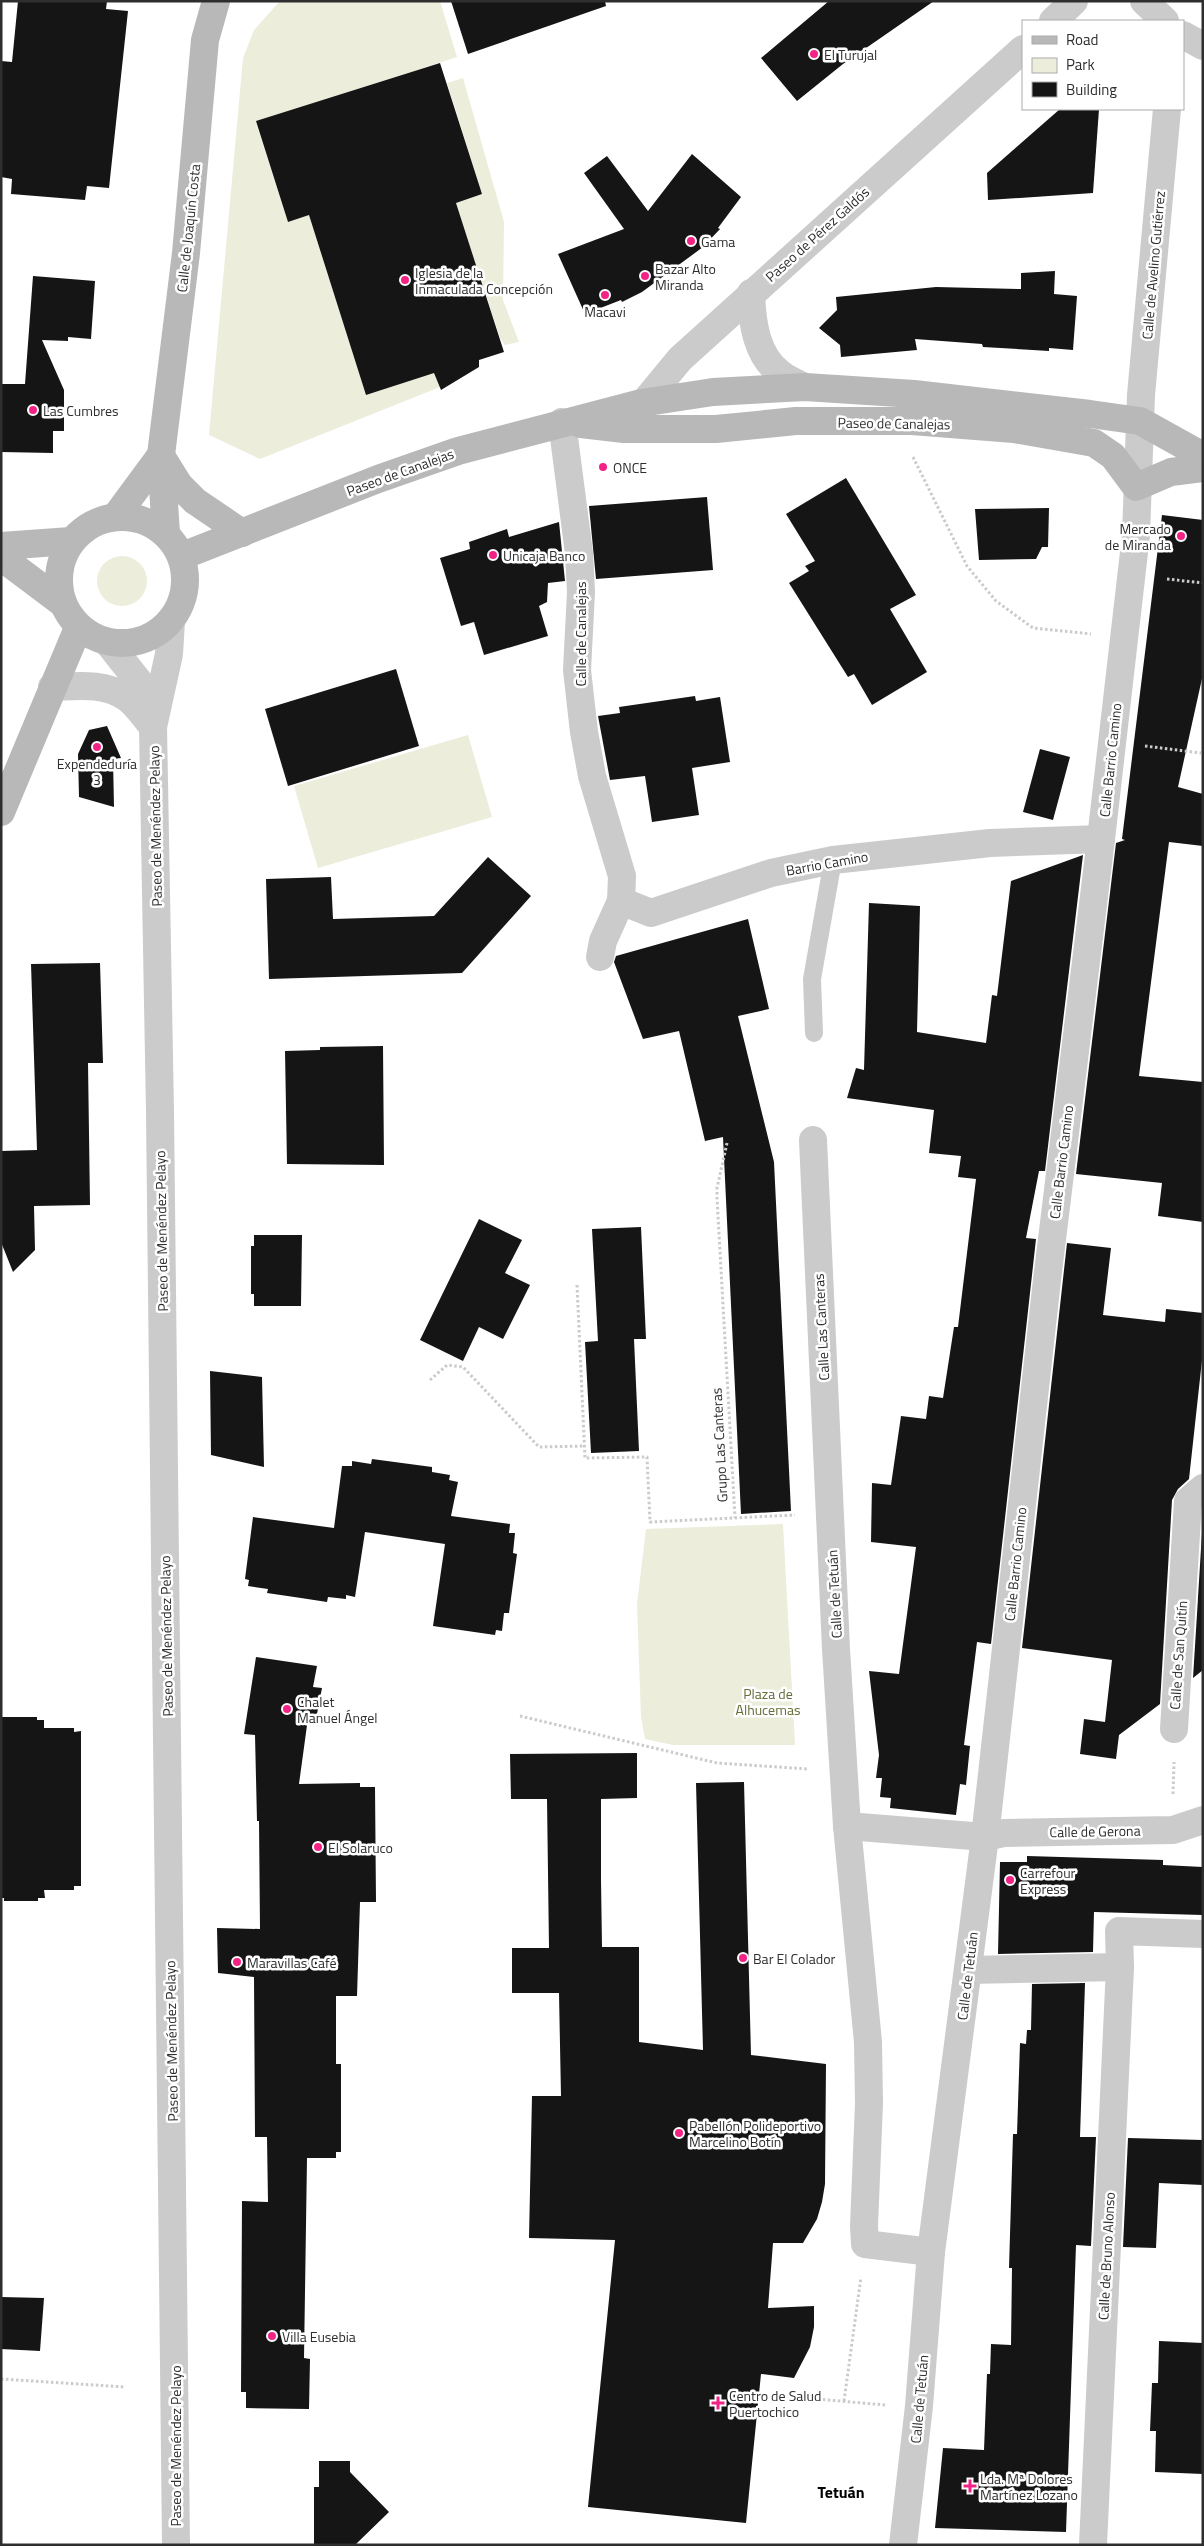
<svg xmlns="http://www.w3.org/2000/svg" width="1204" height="2546" font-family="'Titillium Web',sans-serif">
	<rect width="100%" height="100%" fill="#fff"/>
	<g fill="#eceddb">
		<polygon points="280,1 440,1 457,57 256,122 288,222 309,215 366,395 397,385 437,366 440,387 260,459 209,435 243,58 254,30"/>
		<polygon points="463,78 504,222 503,300 519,342 505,345 500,338 456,203 482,194 447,83"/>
		<circle cx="122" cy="581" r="25"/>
		<polygon points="468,735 492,817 318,868 294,786"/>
		<polygon points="783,1524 795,1745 673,1745 645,1739 641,1717 637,1604 646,1529"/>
	</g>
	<g fill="#151515">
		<polygon points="18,1 107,1 106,9 128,11 109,188 87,186 85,200 11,194 12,179 1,177 1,61 12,62"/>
		<polygon points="451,1 605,1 606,6 468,54"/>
		<polygon points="829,1 934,1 843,64 797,101 761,58"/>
		<polygon points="440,63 482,194 456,203 504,352 479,360 479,367 441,390 434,373 366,395 309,215 288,222 256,121"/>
		<polygon points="1060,109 1099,109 1093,193 988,200 987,173"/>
		<polygon points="692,154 741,197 718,228 720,229 703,247 642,292 622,302 621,300 585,314 558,254 624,229 584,173 607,156 648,211"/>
		<polygon points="1055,271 1054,294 1077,296 1073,350 1049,348 1049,351 983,347 982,344 915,339 917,350 841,357 840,345 819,328 837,310 836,297 936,287 1021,289 1021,273"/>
		<polygon points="33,276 95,281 91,339 68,337 68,341 42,340 64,390 64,431 53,431 53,453 1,452 1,384 25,384"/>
		<polygon points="846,478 916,595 890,609 927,672 872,705 854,674 848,677 789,583 809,571 805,566 815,561 786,514"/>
		<polygon points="707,497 713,570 596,579 589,506"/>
		<polygon points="1049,508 1048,547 1042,547 1036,559 979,560 975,509"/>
		<polygon points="1162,515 1203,520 1203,674 1178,787 1203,794 1203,846 1169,842 1139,1076 1203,1082 1203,1222 1158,1216 1162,1183 1076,1174 1116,843 1125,840 1122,839"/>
		<polygon points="559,522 565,581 548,583 547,602 539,606 548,636 484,655 474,622 461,626 440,558 470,549 469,542 507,529 509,537"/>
		<polygon points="396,669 419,746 288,786 265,709"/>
		<polygon points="695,696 696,701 720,697 730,762 692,768 699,815 652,822 645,776 610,780 598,716 620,713 619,707"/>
		<polygon points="107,726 121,758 113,759 114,807 79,797 78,754 89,730"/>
		<polygon points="1040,749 1070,757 1053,820 1023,812"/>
		<polygon points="1083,855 1045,1171 1039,1171 1026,1238 1036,1239 991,1644 977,1642 964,1745 970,1746 966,1785 960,1784 956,1815 890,1808 891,1798 880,1797 882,1778 876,1778 879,1755 869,1671 899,1674 916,1547 871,1542 872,1483 891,1485 901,1416 926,1419 929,1396 943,1398 954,1327 958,1327 976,1179 958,1177 961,1156 929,1153 934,1110 847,1098 856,1068 864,1070 869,903 920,906 917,1032 986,1043 992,995 997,996 1011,881"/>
		<polygon points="488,857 531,896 462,973 269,979 266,879 331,877 333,919 434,916"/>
		<polygon points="748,919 769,1009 738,1016 774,1162 791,1511 741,1514 723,1137 705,1141 679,1031 643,1039 614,962 616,956"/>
		<polygon points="100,963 103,1063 88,1063 90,1205 34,1206 35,1250 13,1272 1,1242 1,1151 37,1150 31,964"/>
		<polygon points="383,1046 384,1165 287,1164 285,1051 320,1050 320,1047"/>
		<polygon points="479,1219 522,1240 505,1273 530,1285 503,1339 479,1327 463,1361 420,1340"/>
		<polygon points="641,1227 646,1339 634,1339 639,1451 591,1453 585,1342 598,1341 592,1229"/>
		<polygon points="254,1235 302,1235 301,1306 254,1306 254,1294 251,1294 251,1246 254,1246"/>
		<polygon points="1067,1243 1111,1248 1103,1315 1165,1322 1166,1309 1203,1313 1203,1351 1189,1479 1178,1489 1172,1500 1160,1704 1119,1735 1116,1759 1080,1754 1084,1719 1105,1722 1112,1660 1022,1648"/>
		<polygon points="210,1371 262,1377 264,1467 211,1455"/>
		<polygon points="372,1459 432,1467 432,1472 450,1475 449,1480 458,1482 451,1516 510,1524 509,1533 515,1533 513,1553 517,1554 509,1613 504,1613 502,1631 496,1630 495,1635 433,1626 445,1544 365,1532 355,1597 346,1595 346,1599 328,1597 327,1602 301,1598 267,1593 268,1589 248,1586 249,1580 245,1579 253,1517 334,1528 342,1466 352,1466 352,1461 371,1464"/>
		<polygon points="1203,1517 1203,1670 1193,1678"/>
		<polygon points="256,1657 317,1666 313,1687 322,1688 316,1719 308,1718 299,1784 360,1783 360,1787 375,1787 376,1902 360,1902 357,1996 336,1996 336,2064 341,2064 341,2152 336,2152 336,2158 307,2158 304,2358 310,2359 309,2409 246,2408 246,2392 241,2392 242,2201 268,2202 267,2137 255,2137 254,1977 218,1973 217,1928 260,1929 259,1821 257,1821 255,1735 244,1734"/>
		<polygon points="2,1717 37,1717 37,1720 44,1720 44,1728 74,1728 74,1732 81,1731 81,1886 74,1886 74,1890 44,1890 45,1898 38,1898 38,1901 4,1901 4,1898 1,1898"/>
		<polygon points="637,1753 637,1798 601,1799 601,1880 602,1947 639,1947 639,2042 703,2050 696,1783 744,1782 751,2055 826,2064 825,2184 822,2202 817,2219 803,2243 773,2243 768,2308 814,2306 814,2327 810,2347 794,2378 761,2374 746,2523 588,2507 615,2240 529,2238 532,2096 561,2096 559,1993 512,1993 512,1948 549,1948 547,1799 511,1799 510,1754"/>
		<polygon points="1027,1856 1163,1860 1163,1865 1203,1867 1203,1915 1094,1912 1093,1952 998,1954 1000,1862 1027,1862"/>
		<polygon points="1085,1983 1080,2137 1096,2137 1091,2246 1076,2245 1066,2532 935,2528 943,2448 984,2450 987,2374 990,2374 991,2344 1011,2345 1012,2268 1009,2268 1013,2134 1017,2134 1020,2043 1026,2044 1027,2030 1031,2030 1032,1984"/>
		<polygon points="1128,2138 1203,2140 1203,2185 1159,2183 1156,2248 1123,2247"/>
		<polygon points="1,2297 44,2298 40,2351 1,2349"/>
		<polygon points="1159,2341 1203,2343 1203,2474 1155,2472 1156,2431 1150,2431 1151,2408 1152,2383 1158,2383"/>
		<polygon points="319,2461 350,2461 350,2472 389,2512 355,2545 314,2545 314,2487 319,2487"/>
	</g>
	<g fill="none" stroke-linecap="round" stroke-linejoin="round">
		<g stroke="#cbcbcb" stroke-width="3" stroke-dasharray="2.5 2.5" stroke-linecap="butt">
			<polyline points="913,457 967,566 996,601 1033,628 1091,634"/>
			<polyline points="1167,579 1203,583"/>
			<polyline points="1145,746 1201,753"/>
			<polyline points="727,1143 717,1188 717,1198 735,1518"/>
			<polyline points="577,1285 585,1458 647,1457 650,1522 795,1515"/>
			<polyline points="430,1380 447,1365 463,1367 539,1447 585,1446"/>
			<polyline points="520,1716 717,1763 808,1769"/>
			<polyline points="1173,1794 1174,1762"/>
			<polyline points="1,2379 125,2387"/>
			<polyline points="783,2396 885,2405"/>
			<polyline points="844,2401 861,2277"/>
		</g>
		<polyline stroke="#cbcbcb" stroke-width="18" points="814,1033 812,979 833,860"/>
		<g stroke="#cbcbcb" stroke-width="28">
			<polyline points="1144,1 1165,21"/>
			<polyline points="1053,21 1074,1"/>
			<polyline points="1183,35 1203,46"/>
			<path d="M751 293C752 322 756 356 781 374 788 380 797 383 805 387"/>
			<polyline points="633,416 680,359 1023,49"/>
			<polyline points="562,422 579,553 581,592 577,670 584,732 592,776 622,876 621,901 603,941 600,957"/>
			<polyline points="171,621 169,654 153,727 160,1112 176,2545"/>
			<polyline points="109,644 140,683 151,721"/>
			<path d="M52 687C77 686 105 682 127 698 137 705 145 718 153 727"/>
			<polyline points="621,901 651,913 771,873 833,860 990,843 1101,839"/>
			<polyline points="813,1140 836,1649 847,1826 868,2042 869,2103 864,2226 865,2244 931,2252"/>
			<polyline points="1174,1729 1188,1501 1203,1488"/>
			<polyline points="847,1826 985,1837 1004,1833 1173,1830 1203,1820"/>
			<polyline points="968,1970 1120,1967"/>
			<polyline points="903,2545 919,2406 931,2252 985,1837 1047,1280 1101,839 1136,535 1141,395 1167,109"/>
			<polyline points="1093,2545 1120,1967 1119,1931 1203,1934"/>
		</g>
		<g stroke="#b8b8b8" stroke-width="28">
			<polyline points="581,424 624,429 716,429 796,421 912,421 1014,429 1094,443 1113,456 1136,487 1171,472 1203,468"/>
			<polyline points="161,456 179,485 195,501 242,533"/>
			<polyline points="116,516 161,455"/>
			<circle cx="122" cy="580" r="63"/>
			<polyline points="166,534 161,455 186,253 205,40 216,1"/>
			<polyline points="1,546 71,541"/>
			<polyline points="182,556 378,479 458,451 641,403 713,392 805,387 914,394 1090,414 1140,421 1203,456"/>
			<polyline points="1,557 61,602"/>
			<polyline points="1,812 78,628"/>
		</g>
	</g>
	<g fill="#f22385" stroke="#fff" stroke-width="2">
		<circle cx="814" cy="54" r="5"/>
		<circle cx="691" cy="241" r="5"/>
		<circle cx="645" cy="276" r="5"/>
		<circle cx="405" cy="280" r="5"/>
		<circle cx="605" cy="295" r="5"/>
		<circle cx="33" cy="410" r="5"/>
		<circle cx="603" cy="467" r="5"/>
		<circle cx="1181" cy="536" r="5"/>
		<circle cx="493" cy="555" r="5"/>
		<circle cx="97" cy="747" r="5"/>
		<circle cx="287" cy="1709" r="5"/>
		<circle cx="318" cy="1847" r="5"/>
		<circle cx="1010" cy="1880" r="5"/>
		<circle cx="743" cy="1958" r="5"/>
		<circle cx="237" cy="1962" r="5"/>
		<circle cx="679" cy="2133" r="5"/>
		<circle cx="272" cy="2336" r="5"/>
		<path d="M715.5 2395.5h5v5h5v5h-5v5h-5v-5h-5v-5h5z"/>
		<path d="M967.5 2478.5h5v5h5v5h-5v5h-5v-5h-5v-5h5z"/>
	</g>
	<g text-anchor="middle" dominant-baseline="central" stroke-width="5" stroke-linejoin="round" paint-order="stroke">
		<g font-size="14" fill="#2e2e2e" stroke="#fff" text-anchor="start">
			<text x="824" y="54">El Turujal</text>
			<text x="701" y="241">Gama</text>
			<text x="655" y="268">Bazar Alto<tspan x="655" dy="16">Miranda</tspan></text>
			<text x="415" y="272">Iglesia de la<tspan x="415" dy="16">Inmaculada Concepción</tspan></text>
			<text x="605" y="311" text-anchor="middle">Macavi</text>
			<text x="43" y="410">Las Cumbres</text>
			<text x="613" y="467">ONCE</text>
			<text x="1171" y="528" text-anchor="end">Mercado<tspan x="1171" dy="16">de Miranda</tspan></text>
			<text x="503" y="555">Unicaja Banco</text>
			<text x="97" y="763" text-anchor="middle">Expendeduría<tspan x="97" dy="16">3</tspan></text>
			<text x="297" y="1701">Chalet<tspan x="297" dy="16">Manuel Ángel</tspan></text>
			<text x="328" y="1847">El Solaruco</text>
			<text x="1020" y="1872">Carrefour<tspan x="1020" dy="16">Express</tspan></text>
			<text x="753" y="1958">Bar El Colador</text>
			<text x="247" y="1962">Maravillas Café</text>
			<text x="689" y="2125">Pabellón Polideportivo<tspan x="689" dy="16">Marcelino Botín</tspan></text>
			<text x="282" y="2336">Villa Eusebia</text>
			<text x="729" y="2395">Centro de Salud<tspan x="729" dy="16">Puertochico</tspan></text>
			<text x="980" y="2478">Lda. Mª Dolores<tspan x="980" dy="16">Martínez Lozano</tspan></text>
		</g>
		<g font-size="14" fill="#2e2e2e" stroke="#fff">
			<text transform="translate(188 228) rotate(-84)">Calle de Joaquín Costa</text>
			<text transform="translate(817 234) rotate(-42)">Paseo de Pérez Galdós</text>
			<text transform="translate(1153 265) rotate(-85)">Calle de Avelino Gutiérrez</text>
			<text transform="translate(894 423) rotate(1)">Paseo de Canalejas</text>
			<text transform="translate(400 472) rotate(-20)">Paseo de Canalejas</text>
			<text transform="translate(580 634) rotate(-90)">Calle de Canalejas</text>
			<text transform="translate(1110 760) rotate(-84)">Calle Barrio Camino</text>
			<text transform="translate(155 826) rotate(-91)">Paseo de Menéndez Pelayo</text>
			<text transform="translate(827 863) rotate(-10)">Barrio Camino</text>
			<text transform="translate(1061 1162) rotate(-83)">Calle Barrio Camino</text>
			<text transform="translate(161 1231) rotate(-91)">Paseo de Menéndez Pelayo</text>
			<text transform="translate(821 1327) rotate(-93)">Calle Las Canteras</text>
			<text transform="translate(719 1445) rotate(-93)">Grupo Las Canteras</text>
			<text transform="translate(1015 1564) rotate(-84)">Calle Barrio Camino</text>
			<text transform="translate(834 1594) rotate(-93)">Calle de Tetuán</text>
			<text transform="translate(166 1636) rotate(-91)">Paseo de Menéndez Pelayo</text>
			<text transform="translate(1178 1655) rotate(-86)">Calle de San Quitín</text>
			<text transform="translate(1095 1831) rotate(-1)">Calle de Gerona</text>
			<text transform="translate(967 1976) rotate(-83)">Calle de Tetuán</text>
			<text transform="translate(171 2041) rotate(-91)">Paseo de Menéndez Pelayo</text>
			<text transform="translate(1106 2256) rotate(-87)">Calle de Bruno Alonso</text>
			<text transform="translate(919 2399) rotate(-85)">Calle de Tetuán</text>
			<text transform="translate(175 2446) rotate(-90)">Paseo de Menéndez Pelayo</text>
		</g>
		<g font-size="14" fill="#666d38" stroke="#fff">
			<text x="768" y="1693">Plaza de<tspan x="768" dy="16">Alhucemas</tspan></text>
		</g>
		<g font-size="16" font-weight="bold" fill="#000" stroke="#fff">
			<text x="841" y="2492">Tetuán</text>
		</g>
	</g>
	<rect width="1204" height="2546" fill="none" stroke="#2e2e2e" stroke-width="5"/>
	<rect x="1022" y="20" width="162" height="90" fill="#ffffff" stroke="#ababab"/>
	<rect x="1032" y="36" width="25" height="8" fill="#b8b8b8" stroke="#ababab"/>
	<text x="1066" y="45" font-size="15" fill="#2e2e2e">Road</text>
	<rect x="1032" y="58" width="25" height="15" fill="#eceddb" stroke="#ababab"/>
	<text x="1066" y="70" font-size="15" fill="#2e2e2e">Park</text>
	<rect x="1032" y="82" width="25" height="15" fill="#151515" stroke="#ababab"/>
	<text x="1066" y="95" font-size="15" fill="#2e2e2e">Building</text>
</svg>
